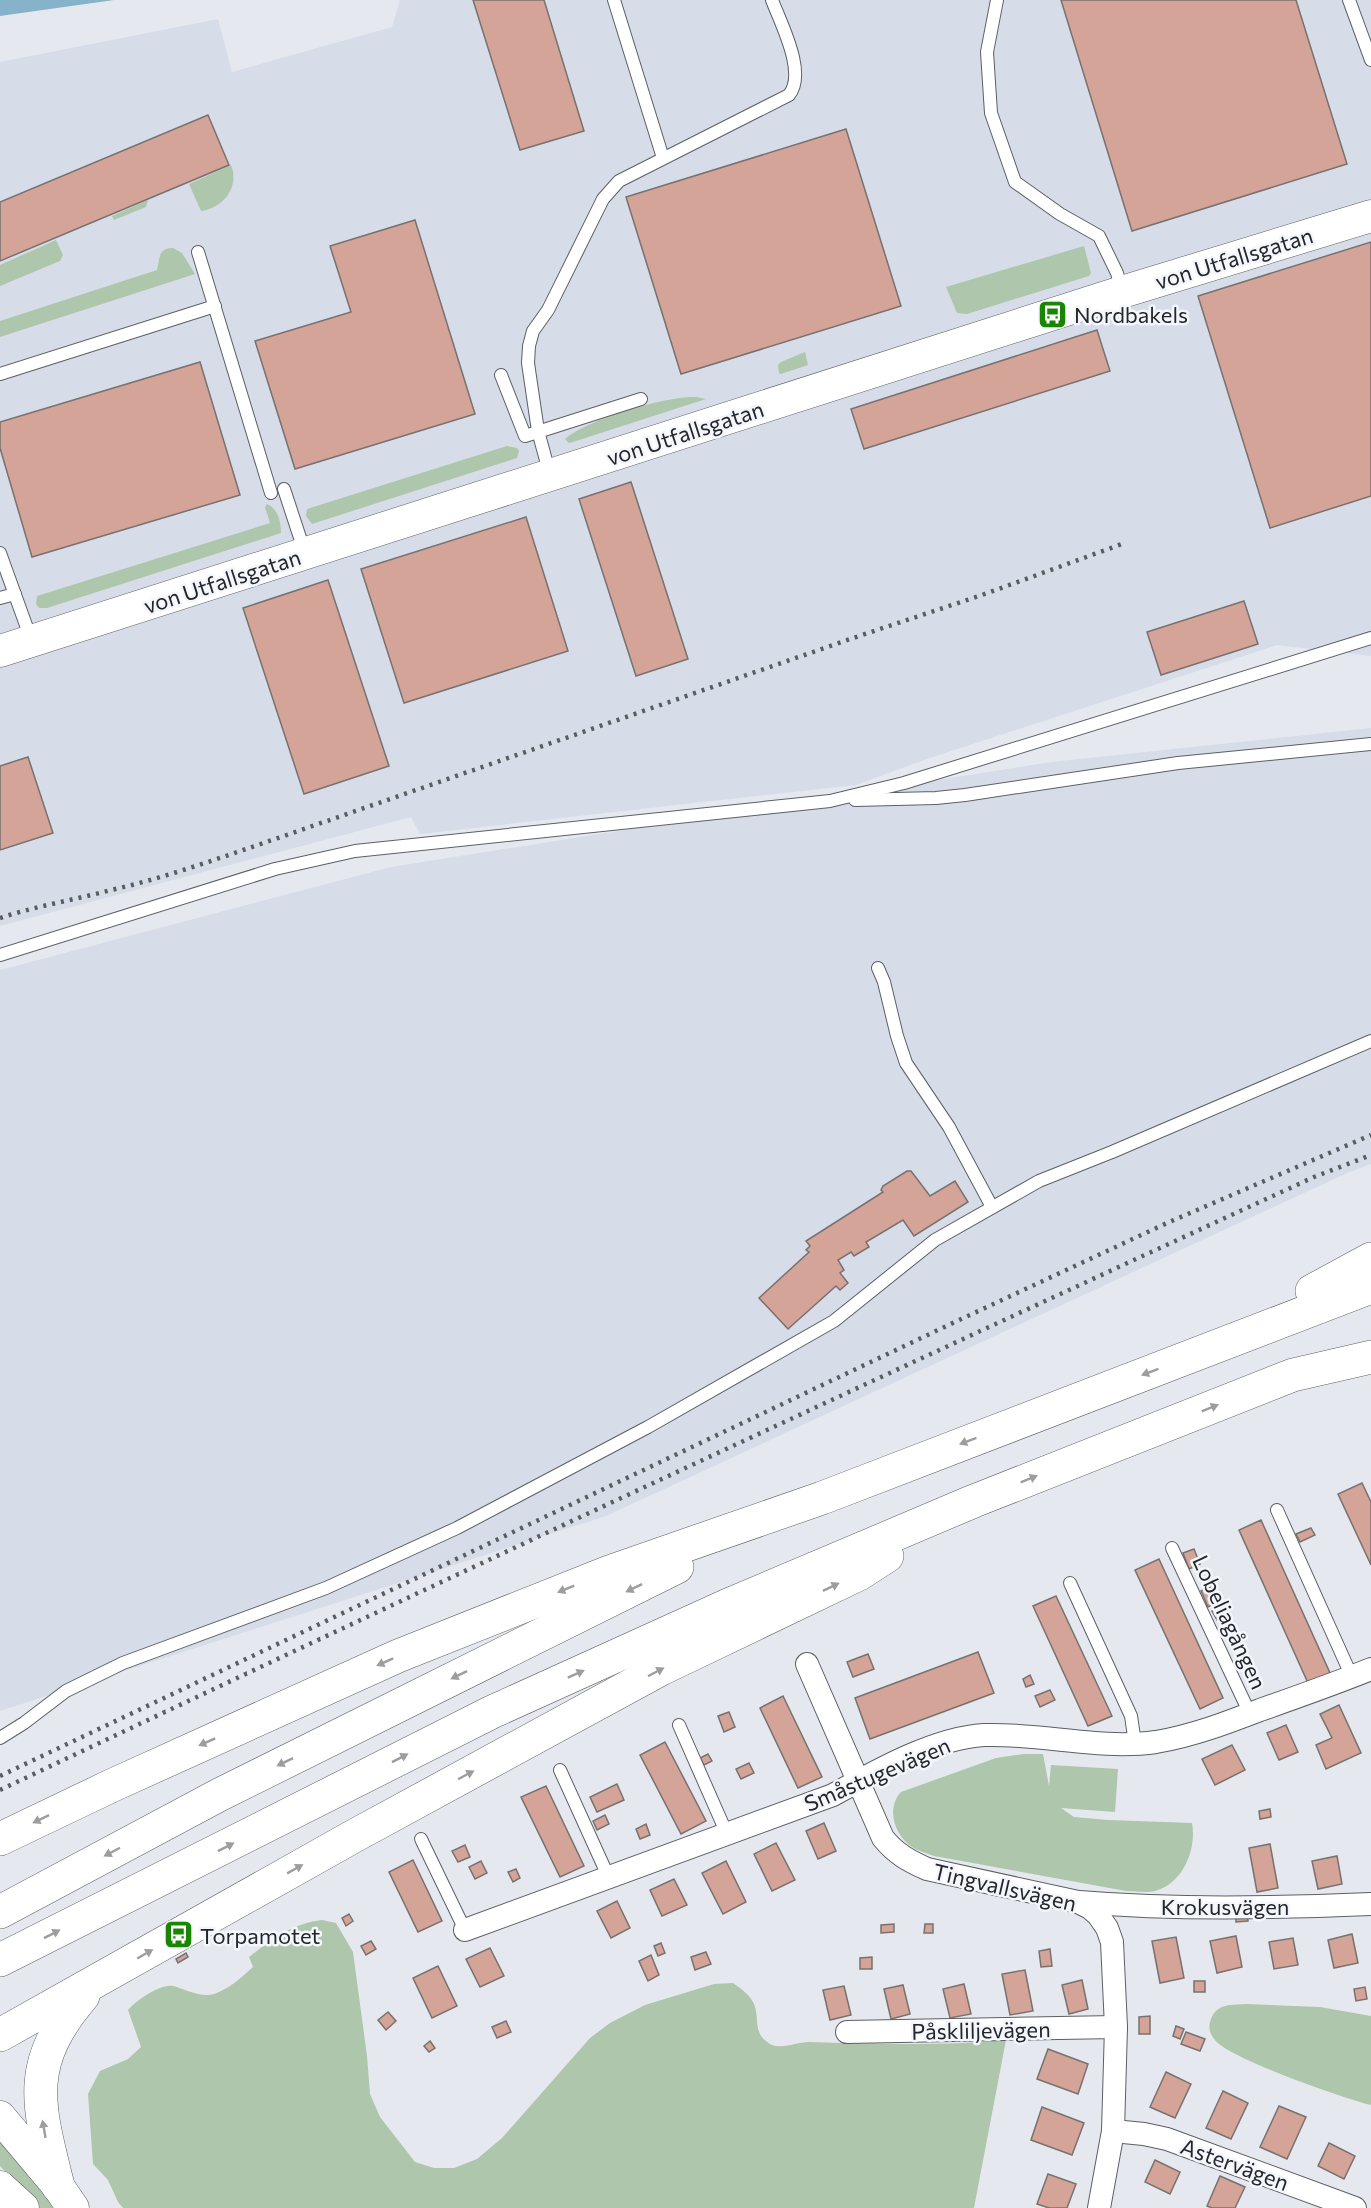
<svg xmlns="http://www.w3.org/2000/svg" width="1371" height="2208" font-family="Commissioner,sans-serif">
	<rect width="100%" height="100%" fill="#e5e9ef"/>
	<g fill="#d6dde9">
		<polygon points="400,0 1371,0 1371,656 1277,645 927,759 856,785 420,834 411,817 0,926 0,62 218,19 232,72 392,27"/>
		<polygon points="1371,728 1371,1164 1345,1174 606,1516 0,1711 0,970 391,867 1051,762"/>
	</g>
	<g fill="#aec6ab">
		<path d="M231 165C240 187 223 208 201 211L189 184Z"/>
		<polygon points="148,200 146,207 114,220 112,216"/>
		<polygon points="56,240 63,255 60,261 0,286 0,265"/>
		<polygon points="1084,246 1091,273 1089,276 967,314 957,313 946,287"/>
		<path d="M173 248 182 253 195 274 0 337V321L157 270C160 258 158 248 173 248Z"/>
		<polygon points="805,352 808,365 781,374 779,373 778,365 781,362"/>
		<path d="M696 397 706 399 573 442 569 443 565 439C588 419 665 396 696 397Z"/>
		<polygon points="507,446 517,448 519,451 517,458 312,524 306,516 307,509"/>
		<path d="M267 504C278 509 281 521 281 533L47 608H39L36 604 37 596 270 523 265 507Z"/>
		<path d="M1024 1754H1043L1049 1786 1051 1765 1118 1769 1115 1812 1061 1808 1074 1817 1108 1820 1192 1823C1197 1849 1183 1884 1155 1891 1146 1893 1135 1891 1126 1891L934 1856C927 1853 918 1851 912 1847 894 1835 886 1808 901 1792L996 1758Z"/>
		<path d="M322 1920 336 1923 353 1952 367 2056 370 2094 380 2117 415 2162 434 2168H454L477 2159 502 2138 590 2038 610 2023 645 2005 714 1984 733 1983C740 1988 749 1994 753 2002 760 2014 753 2031 765 2040 765 2041 772 2045 772 2045 784 2049 797 2042 809 2042 875 2044 940 2046 1006 2040L974 2208H123L118 2202 108 2180 93 2164 88 2094 100 2071 128 2059 141 2047 128 2010C135 2001 161 1983 173 1986 185 1989 201 1998 214 1994 229 1989 242 1977 253 1967L249 1957C271 1940 293 1923 322 1920Z"/>
		<path d="M1246 2004 1320 2007 1371 2016V2105C1345 2099 1228 2058 1215 2040 1209 2033 1208 2026 1211 2019 1217 2003 1232 2005 1246 2004Z"/>
		<polygon points="0,2140 55,2208 39,2208 0,2166"/>
	</g>
	<polygon fill="#86b2ca" points="0,0 114,0 0,16"/>
	<g fill="#d3a497" stroke="#78716f" stroke-width="1.5">
		<polygon points="473,0 544,0 584,131 520,150"/>
		<polygon points="1061,0 1296,0 1347,164 1132,231"/>
		<polygon points="208,115 229,165 0,261 0,202"/>
		<polygon points="846,129 901,306 681,374 626,197"/>
		<polygon points="415,220 475,414 295,469 255,341 351,312 330,246"/>
		<polygon points="1371,242 1371,496 1270,528 1198,296"/>
		<polygon points="1097,330 1110,371 864,449 851,409"/>
		<polygon points="200,362 240,495 32,557 0,448 0,422"/>
		<polygon points="631,482 688,659 636,676 579,499"/>
		<polygon points="526,517 568,651 404,703 361,569"/>
		<polygon points="328,580 389,766 304,794 243,608"/>
		<polygon points="1244,601 1258,644 1161,675 1147,632"/>
		<polygon points="28,757 53,833 0,850 0,766"/>
		<polygon points="907,1171 911,1171 930,1196 955,1181 968,1202 914,1236 903,1220 866,1242 869,1247 854,1256 851,1252 838,1260 844,1270 840,1273 848,1283 840,1290 836,1286 788,1329 759,1298 809,1252 806,1250 810,1246 806,1241 883,1192 881,1190 883,1186"/>
		<polygon points="1362,1483 1371,1502 1371,1565 1338,1494"/>
		<polygon points="1261,1520 1330,1673 1308,1683 1239,1530"/>
		<polygon points="1311,1528 1315,1535 1300,1542 1296,1534"/>
		<polygon points="1194,1549 1200,1564 1189,1569 1183,1553"/>
		<polygon points="1159,1559 1223,1698 1200,1709 1135,1570"/>
		<polygon points="1210,1587 1217,1602 1208,1607 1201,1591"/>
		<polygon points="1056,1596 1112,1716 1088,1726 1033,1606"/>
		<polygon points="1222,1606 1226,1616 1217,1620 1212,1611"/>
		<polygon points="1236,1636 1240,1645 1232,1649 1228,1640"/>
		<polygon points="978,1652 994,1693 870,1739 855,1698"/>
		<polygon points="868,1654 874,1669 853,1677 847,1662"/>
		<polygon points="1030,1675 1034,1684 1026,1687 1023,1679"/>
		<polygon points="1050,1690 1055,1700 1040,1707 1035,1696"/>
		<polygon points="783,1696 822,1777 798,1788 760,1708"/>
		<polygon points="1339,1705 1361,1753 1326,1769 1316,1745 1332,1738 1320,1714"/>
		<polygon points="729,1712 735,1727 724,1732 718,1716"/>
		<polygon points="1286,1725 1298,1752 1279,1760 1267,1733"/>
		<polygon points="665,1742 706,1821 681,1834 640,1755"/>
		<polygon points="1232,1745 1245,1770 1215,1785 1202,1759"/>
		<polygon points="708,1754 712,1761 704,1765 700,1758"/>
		<polygon points="749,1763 754,1773 741,1779 736,1769"/>
		<polygon points="617,1784 624,1800 597,1812 590,1797"/>
		<polygon points="546,1786 584,1866 560,1877 521,1797"/>
		<polygon points="1270,1809 1271,1817 1260,1819 1259,1811"/>
		<polygon points="605,1815 609,1824 597,1830 593,1821"/>
		<polygon points="824,1823 836,1851 818,1859 806,1831"/>
		<polygon points="646,1824 650,1835 640,1839 636,1829"/>
		<polygon points="776,1843 795,1880 772,1891 754,1854"/>
		<polygon points="1270,1844 1278,1888 1257,1892 1249,1848"/>
		<polygon points="465,1845 470,1857 458,1862 452,1851"/>
		<polygon points="1337,1856 1342,1884 1318,1889 1312,1861"/>
		<polygon points="413,1860 442,1921 418,1932 389,1872"/>
		<polygon points="481,1861 487,1873 475,1879 469,1867"/>
		<polygon points="726,1861 746,1902 723,1914 702,1873"/>
		<polygon points="516,1869 520,1878 513,1882 508,1872"/>
		<polygon points="674,1879 687,1905 662,1916 650,1890"/>
		<polygon points="617,1901 630,1928 611,1938 597,1911"/>
		<polygon points="1247,1913 1248,1921 1236,1922 1236,1914"/>
		<polygon points="349,1914 353,1921 346,1926 342,1918"/>
		<polygon points="894,1924 894,1932 881,1933 881,1925"/>
		<polygon points="925,1924 933,1924 933,1933 924,1933"/>
		<polygon points="1352,1934 1358,1963 1334,1968 1328,1940"/>
		<polygon points="1236,1936 1242,1967 1217,1973 1210,1941"/>
		<polygon points="1176,1937 1184,1978 1160,1983 1152,1941"/>
		<polygon points="1293,1938 1298,1965 1274,1969 1269,1942"/>
		<polygon points="371,1941 376,1949 366,1955 361,1946"/>
		<polygon points="661,1943 665,1953 658,1956 654,1946"/>
		<polygon points="490,1948 504,1976 480,1987 466,1959"/>
		<polygon points="1050,1949 1052,1966 1041,1967 1039,1951"/>
		<polygon points="706,1952 711,1964 695,1970 691,1957"/>
		<polygon points="186,1953 188,1957 178,1963 176,1959"/>
		<polygon points="651,1955 659,1975 648,1981 639,1961"/>
		<polygon points="872,1957 872,1969 860,1969 860,1958"/>
		<polygon points="438,1966 457,2006 432,2018 413,1978"/>
		<polygon points="1025,1970 1033,2011 1010,2015 1002,1974"/>
		<polygon points="1082,1980 1088,2009 1069,2014 1062,1985"/>
		<rect x="1194" y="1981" width="11" height="11"/>
		<polygon points="964,1984 971,2014 950,2018 943,1989"/>
		<polygon points="903,1985 910,2014 891,2019 884,1989"/>
		<polygon points="844,1986 851,2015 830,2020 823,1990"/>
		<polygon points="1365,1987 1367,1999 1356,2001 1354,1989"/>
		<polygon points="388,2012 396,2021 386,2030 378,2020"/>
		<polygon points="1150,2016 1150,2034 1139,2034 1139,2017"/>
		<polygon points="506,2021 511,2032 497,2038 492,2027"/>
		<polygon points="1176,2026 1184,2029 1180,2039 1173,2036"/>
		<polygon points="1186,2032 1205,2039 1200,2051 1181,2044"/>
		<polygon points="430,2041 435,2048 429,2052 424,2046"/>
		<polygon points="1048,2049 1088,2064 1078,2094 1037,2079"/>
		<polygon points="1166,2072 1191,2084 1175,2118 1150,2107"/>
		<polygon points="1223,2091 1248,2103 1231,2139 1206,2128"/>
		<polygon points="1279,2106 1306,2117 1287,2159 1260,2147"/>
		<polygon points="1042,2107 1084,2123 1072,2155 1031,2140"/>
		<polygon points="1329,2143 1355,2156 1344,2179 1318,2166"/>
		<polygon points="1155,2160 1180,2172 1170,2194 1145,2182"/>
		<polygon points="1048,2174 1076,2184 1067,2208 1049,2208 1037,2204"/>
		<polygon points="1220,2176 1245,2187 1235,2208 1212,2208 1207,2206"/>
	</g>
	<g fill="none" stroke-linecap="round" stroke-linejoin="round">
		<defs>
			<g id="lane">
				<polyline points="614,0 663,158"/>
				<polyline points="997,0 987,52 991,113 1015,182 1060,214 1099,236 1117,273 1122,291"/>
				<polyline points="1349,0 1371,60"/>
				<polyline points="198,252 271,493"/>
				<polyline points="0,374 215,306"/>
				<polyline points="501,375 525,436 641,399"/>
				<path d="M550 475 538 431 528 363 529 346 533 331 548 310 603 199 619 181 789 95C807 73 781 24 772 0"/>
				<polyline points="284,489 305,553"/>
				<polyline points="0,553 31,639"/>
				<polyline points="0,598 15,594"/>
				<polyline points="855,800 936,798 965,795 1178,763 1371,744"/>
				<polyline points="0,955 275,869 355,851 830,801 904,783 1371,638"/>
				<polyline points="878,968 884,982 897,1036 906,1063 949,1127 992,1207"/>
				<polyline points="1277,1510 1352,1677"/>
				<polyline points="1172,1548 1250,1714"/>
				<polyline points="1070,1583 1131,1716 1135,1743"/>
				<polyline points="679,1725 727,1834"/>
				<polyline points="0,1738 24,1723 66,1691 123,1663 326,1588 457,1528 648,1427 834,1321 935,1240 1039,1181 1112,1152 1371,1041"/>
				<polyline points="560,1770 609,1878"/>
				<polyline points="421,1839 465,1930"/>
			</g>
			<g id="street">
				<path d="M807 1664 883 1838C896 1854 909 1861 927 1869L1078 1902 1090 1908 1098 1915 1107 1928 1112 1942 1116 2027 1113 2131 1099 2208"/>
				<path d="M1079 1902C1176 1910 1274 1908 1371 1904"/>
				<path d="M465 1930 833 1795C876 1771 934 1738 984 1735 1041 1733 1099 1750 1156 1742 1192 1736 1226 1723 1260 1710 1297 1697 1334 1684 1371 1669"/>
				<polyline points="847,2032 1116,2027"/>
				<polyline points="1113,2131 1144,2134 1167,2139 1355,2208"/>
			</g>
			<g id="secondary">
				<polyline points="0,651 1122,292 1371,216"/>
				<polyline points="0,2117 58,2186 73,2208"/>
				<polyline points="0,2187 23,2208"/>
			</g>
			<g id="highway">
				<polyline points="1312,1291 1371,1259"/>
				<polyline points="0,1839 113,1785 398,1656 609,1572 822,1498 1371,1287"/>
				<polyline points="0,1912 219,1795 677,1567"/>
				<polyline points="0,1960 492,1712 726,1606 974,1501 1293,1375 1371,1357"/>
				<polyline points="0,2035 354,1836 661,1669 859,1574 887,1556"/>
				<path d="M58 2186C38 2105 24 2065 83 1996"/>
			</g>
		</defs>
		<use href="#lane" stroke="#5c5f64" stroke-width="14"/>
		<use href="#street" stroke="#5c5f64" stroke-width="24"/>
		<use href="#secondary" stroke="#5c5f64" stroke-width="33"/>
		<use href="#highway" stroke="#5c5f64" stroke-width="34"/>
		<use href="#lane" stroke="#fff" stroke-width="12"/>
		<use href="#street" stroke="#fff" stroke-width="22"/>
		<use href="#secondary" stroke="#fff" stroke-width="32"/>
		<use href="#highway" stroke="#fff" stroke-width="33"/>
		<g stroke="#5a5c5f" stroke-width="4.5" stroke-dasharray="3 6" stroke-linecap="butt">
			<path d="M0 918C36 906 74 900 111 890 160 879 208 862 255 846L859 636 982 595 1122 544"/>
			<polyline points="0,1776 957,1321 1167,1223 1371,1135"/>
			<path d="M0 1790C437 1583 875 1379 1314 1177L1371 1155"/>
		</g>
	</g>
	<defs><path id="oneway-solid" d="M-6-.8H1V-3.2L6.5 0L1 3.2V.8H-6Z" transform="scale(1.5)"/></defs>
	<g fill="#9d9d9e">
		<use href="#oneway-solid" transform="translate(1150 1372) rotate(159)"/>
		<use href="#oneway-solid" transform="translate(1210 1408) rotate(-22)"/>
		<use href="#oneway-solid" transform="translate(968 1441) rotate(159)"/>
		<use href="#oneway-solid" transform="translate(1029 1479) rotate(-22)"/>
		<use href="#oneway-solid" transform="translate(831 1587) rotate(-26)"/>
		<use href="#oneway-solid" transform="translate(634 1588) rotate(154)"/>
		<use href="#oneway-solid" transform="translate(566 1589) rotate(158)"/>
		<use href="#oneway-solid" transform="translate(385 1662) rotate(156)"/>
		<use href="#oneway-solid" transform="translate(656 1672) rotate(-28)"/>
		<use href="#oneway-solid" transform="translate(576 1674) rotate(-24)"/>
		<use href="#oneway-solid" transform="translate(459 1675) rotate(154)"/>
		<use href="#oneway-solid" transform="translate(207 1742) rotate(156)"/>
		<use href="#oneway-solid" transform="translate(400 1758) rotate(-27)"/>
		<use href="#oneway-solid" transform="translate(285 1762) rotate(154)"/>
		<use href="#oneway-solid" transform="translate(466 1775) rotate(-28)"/>
		<use href="#oneway-solid" transform="translate(41 1819) rotate(154)"/>
		<use href="#oneway-solid" transform="translate(226 1847) rotate(-27)"/>
		<use href="#oneway-solid" transform="translate(112 1852) rotate(152)"/>
		<use href="#oneway-solid" transform="translate(295 1869) rotate(-29)"/>
		<use href="#oneway-solid" transform="translate(52 1934) rotate(-27)"/>
		<use href="#oneway-solid" transform="translate(145 1954) rotate(-30)"/>
		<use href="#oneway-solid" transform="translate(44 2129) rotate(-100)"/>
	</g>
	<defs>
		<symbol id="bus-square" viewBox="-11 -11 22 22"><rect x="-9" y="-9" width="18" height="18" rx="4" fill="#188600" stroke="#f3f6fc"/><path d="M-5-6H5V4H4V6H2V4H-2V6H-4V4H-5ZM-3.5-4V0h7V-4ZM-3.5 1.2v1.5H-2V1.2ZM2 1.2v1.5H3.5V1.2Z" fill="#fff"/></symbol>
	</defs>
	<g fill-rule="evenodd">
		<use href="#bus-square" x="1036" y="298" width="33" height="33"/>
		<use href="#bus-square" x="162" y="1918" width="33" height="33"/>
	</g>
	<g text-anchor="middle" dominant-baseline="central" stroke-width="5" stroke-linejoin="round" paint-order="stroke">
		<g font-size="22" fill="#252628" stroke="#f3f6fc">
			<text transform="translate(1234 258) rotate(-17)">von Utfallsgatan</text>
			<text transform="translate(685 433) rotate(-18)">von Utfallsgatan</text>
			<text transform="translate(222 581) rotate(-18)">von Utfallsgatan</text>
			<text transform="translate(1230 1622) rotate(65)">Lobeliagången</text>
			<text transform="translate(877 1774) rotate(-23)">Småstugevägen</text>
			<text transform="translate(1005 1887) rotate(13)">Tingvallsvägen</text>
			<text x="1225" y="1906">Krokusvägen</text>
			<text transform="translate(981 2030) rotate(-1)">Påskliljevägen</text>
			<text transform="translate(1235 2164) rotate(20)">Astervägen</text>
		</g>
		<g font-size="22" fill="#252628" stroke="#f3f6fc" text-anchor="start">
			<text x="1074" y="314">Nordbakels</text>
			<text x="200" y="1935">Torpamotet</text>
		</g>
	</g>
</svg>
